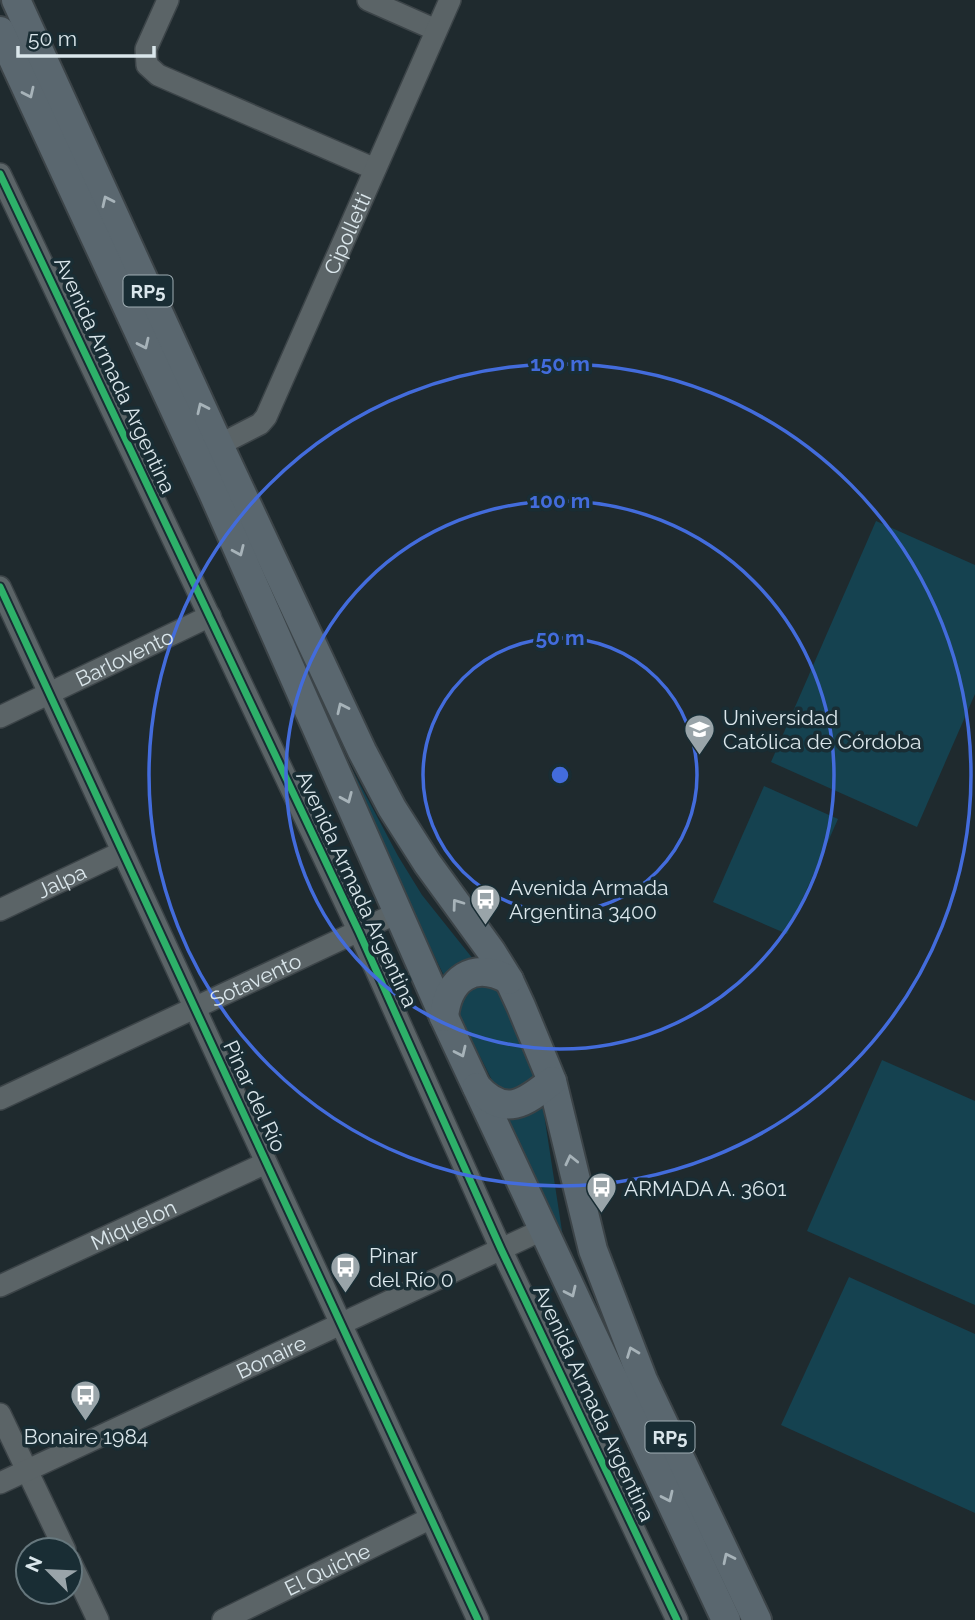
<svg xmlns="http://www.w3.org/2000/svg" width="975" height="1620" font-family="Raleway,sans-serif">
	<rect width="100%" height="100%" fill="#1f2a2e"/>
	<g fill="#154250">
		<polygon points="876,521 975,565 975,694 917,827 771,762"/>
		<polygon points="329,726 398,856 422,895 477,964 447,982 325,729"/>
		<polygon points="764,786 838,819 787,934 713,902"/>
		<polygon points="477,982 494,986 502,998 536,1074 532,1090 498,1092 456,1009 459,992"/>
		<polygon points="882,1060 975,1101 975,1305 807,1231"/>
		<polygon points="542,1101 564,1244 501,1115"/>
		<polygon points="849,1277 975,1334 975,1513 781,1425"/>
	</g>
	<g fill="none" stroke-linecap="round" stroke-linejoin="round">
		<defs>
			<g id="minor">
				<polyline points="168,0 146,49 147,65 158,75 375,169"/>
				<polyline points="368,0 436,30"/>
				<polyline points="0,174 359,932 501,1249 677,1620"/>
				<path id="s1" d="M219 445 260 424 266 417 450 0"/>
				<polyline points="0,587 478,1620"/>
				<path id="s2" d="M0 717 210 616"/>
				<path id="s3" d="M0 910 122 852"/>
				<path id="s4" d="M0 1099 397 913"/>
				<path id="s5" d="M0 1286 266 1163"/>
				<polyline points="0,1414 65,1550"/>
				<path id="s6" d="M0 1483 542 1230"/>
				<polyline points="70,1561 98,1620"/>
				<path id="s7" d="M223 1620 431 1518"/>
			</g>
			<g id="major">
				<polyline points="16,0 219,445 362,751 392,808 427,863 491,951 509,980 521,1006 552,1081 593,1250 643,1380 757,1620"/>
				<polyline points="0,31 213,493 444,1017 726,1620"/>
				<path d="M444 1017C448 979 473 960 509 980"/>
				<path d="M477 1087C505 1118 525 1103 552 1081"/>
			</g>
		</defs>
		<use href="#minor" stroke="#3c4448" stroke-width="24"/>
		<use href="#major" stroke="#3c4448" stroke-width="32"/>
		<use href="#minor" stroke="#5b6467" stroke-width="21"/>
		<use href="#major" stroke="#5a676f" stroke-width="28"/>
		<defs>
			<g id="cycleway">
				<polyline points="0,174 359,932 501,1249 677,1620"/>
				<polyline points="0,587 478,1620"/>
			</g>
		</defs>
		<use href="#cycleway" stroke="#192d34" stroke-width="11"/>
		<use href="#cycleway" stroke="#2db169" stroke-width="7"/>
	</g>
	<defs><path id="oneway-chevron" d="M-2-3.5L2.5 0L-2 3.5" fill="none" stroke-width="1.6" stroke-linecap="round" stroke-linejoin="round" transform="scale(1.75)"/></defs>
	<g stroke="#a7b3b9">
		<use href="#oneway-chevron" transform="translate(29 93) rotate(65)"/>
		<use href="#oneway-chevron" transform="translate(107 201) rotate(-115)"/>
		<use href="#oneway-chevron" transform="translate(144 344) rotate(65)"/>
		<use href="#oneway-chevron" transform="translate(202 408) rotate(-115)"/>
		<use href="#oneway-chevron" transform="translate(239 551) rotate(66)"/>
		<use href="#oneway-chevron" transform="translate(342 708) rotate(-115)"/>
		<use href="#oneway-chevron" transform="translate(347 798) rotate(67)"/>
		<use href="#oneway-chevron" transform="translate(457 904) rotate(-126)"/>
		<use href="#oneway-chevron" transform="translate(461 1052) rotate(65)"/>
		<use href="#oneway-chevron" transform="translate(571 1160) rotate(-103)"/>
		<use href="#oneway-chevron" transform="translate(571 1292) rotate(65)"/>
		<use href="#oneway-chevron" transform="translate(632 1352) rotate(-111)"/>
		<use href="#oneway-chevron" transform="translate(668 1497) rotate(65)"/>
		<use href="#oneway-chevron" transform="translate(728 1558) rotate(-116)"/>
	</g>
	<g fill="none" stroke="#436cdc" stroke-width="3.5">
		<circle cx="560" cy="775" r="137"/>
		<circle cx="560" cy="775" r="274"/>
		<circle cx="560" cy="775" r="411"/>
	</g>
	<defs>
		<symbol id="university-pin" viewBox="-11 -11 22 30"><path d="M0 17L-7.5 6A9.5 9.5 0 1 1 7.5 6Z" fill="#99a4a9" stroke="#192d34"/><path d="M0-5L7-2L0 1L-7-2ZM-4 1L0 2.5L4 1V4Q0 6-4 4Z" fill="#fff"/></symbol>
		<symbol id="bus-pin" viewBox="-11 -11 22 30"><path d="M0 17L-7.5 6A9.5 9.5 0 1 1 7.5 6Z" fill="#99a4a9" stroke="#192d34"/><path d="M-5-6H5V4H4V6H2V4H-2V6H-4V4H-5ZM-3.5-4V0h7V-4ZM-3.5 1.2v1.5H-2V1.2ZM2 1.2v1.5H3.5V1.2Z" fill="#fff"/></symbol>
	</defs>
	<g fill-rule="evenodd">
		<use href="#university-pin" x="682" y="712" width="35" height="47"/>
		<use href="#bus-pin" x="468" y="882" width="35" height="47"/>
		<use href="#bus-pin" x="584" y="1170" width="35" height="47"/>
		<use href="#bus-pin" x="328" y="1250" width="35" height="47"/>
		<use href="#bus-pin" x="68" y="1378" width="35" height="47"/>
	</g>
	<g text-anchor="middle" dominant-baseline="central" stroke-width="7" stroke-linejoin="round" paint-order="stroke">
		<g fill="#192d34" stroke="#a0aeb4" stroke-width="2">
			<rect x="123.5" y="275.5" width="49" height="31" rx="5"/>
			<rect x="645.5" y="1421.5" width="49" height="31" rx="5"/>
		</g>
		<g font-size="19" font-weight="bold" fill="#dae6eb">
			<text x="148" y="291">RP5</text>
			<text x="670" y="1437">RP5</text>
		</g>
		<g font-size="21" fill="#dae6eb" stroke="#192d34">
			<text stroke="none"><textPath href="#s1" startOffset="256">Cipolletti</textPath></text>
			<text transform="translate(115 375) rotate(65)">Avenida Armada Argentina</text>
			<text stroke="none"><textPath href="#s2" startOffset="138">Barlovento</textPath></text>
			<text stroke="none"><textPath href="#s3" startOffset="68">Jalpa</textPath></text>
			<text transform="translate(357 889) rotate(65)">Avenida Armada Argentina</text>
			<text stroke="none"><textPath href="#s4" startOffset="282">Sotavento</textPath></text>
			<text transform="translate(255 1096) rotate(65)">Pinar del Río</text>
			<text stroke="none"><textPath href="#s5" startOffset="147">Miquelon</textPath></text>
			<text stroke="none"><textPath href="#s6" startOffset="299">Bonaire</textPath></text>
			<text transform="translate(594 1403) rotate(65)">Avenida Armada Argentina</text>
			<text stroke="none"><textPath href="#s7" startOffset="116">El Quiche</textPath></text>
		</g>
		<g font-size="21" fill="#dae6eb" stroke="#192d34" text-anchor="start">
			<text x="723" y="717">Universidad<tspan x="723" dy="24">Católica de Córdoba</tspan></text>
			<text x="509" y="887">Avenida Armada<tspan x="509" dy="24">Argentina 3400</tspan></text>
			<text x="624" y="1188">ARMADA A. 3601</text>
			<text x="369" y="1255">Pinar<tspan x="369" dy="24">del Río 0</tspan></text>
			<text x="86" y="1436" text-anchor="middle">Bonaire 1984</text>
		</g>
	</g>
	<circle cx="560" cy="775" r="10" fill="#436cdc" stroke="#192d34" stroke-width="3.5"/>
	<g font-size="21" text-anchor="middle" font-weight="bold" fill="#436cdc" stroke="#192d34" stroke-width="7" stroke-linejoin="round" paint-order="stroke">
		<text x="560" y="371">150 m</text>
		<text x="560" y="508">100 m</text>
		<text x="560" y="645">50 m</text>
	</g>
	<g transform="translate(49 1571) rotate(294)"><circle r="33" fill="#192d34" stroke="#66777d" stroke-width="2"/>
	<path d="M0-5L12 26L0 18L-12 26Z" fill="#99a4a9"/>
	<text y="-10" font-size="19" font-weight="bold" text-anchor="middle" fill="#dae6eb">N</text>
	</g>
	<path d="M18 46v10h136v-10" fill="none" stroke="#dae6eb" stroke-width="3.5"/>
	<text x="28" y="46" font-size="21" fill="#dae6eb" stroke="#192d34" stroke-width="5" paint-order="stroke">50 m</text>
</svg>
